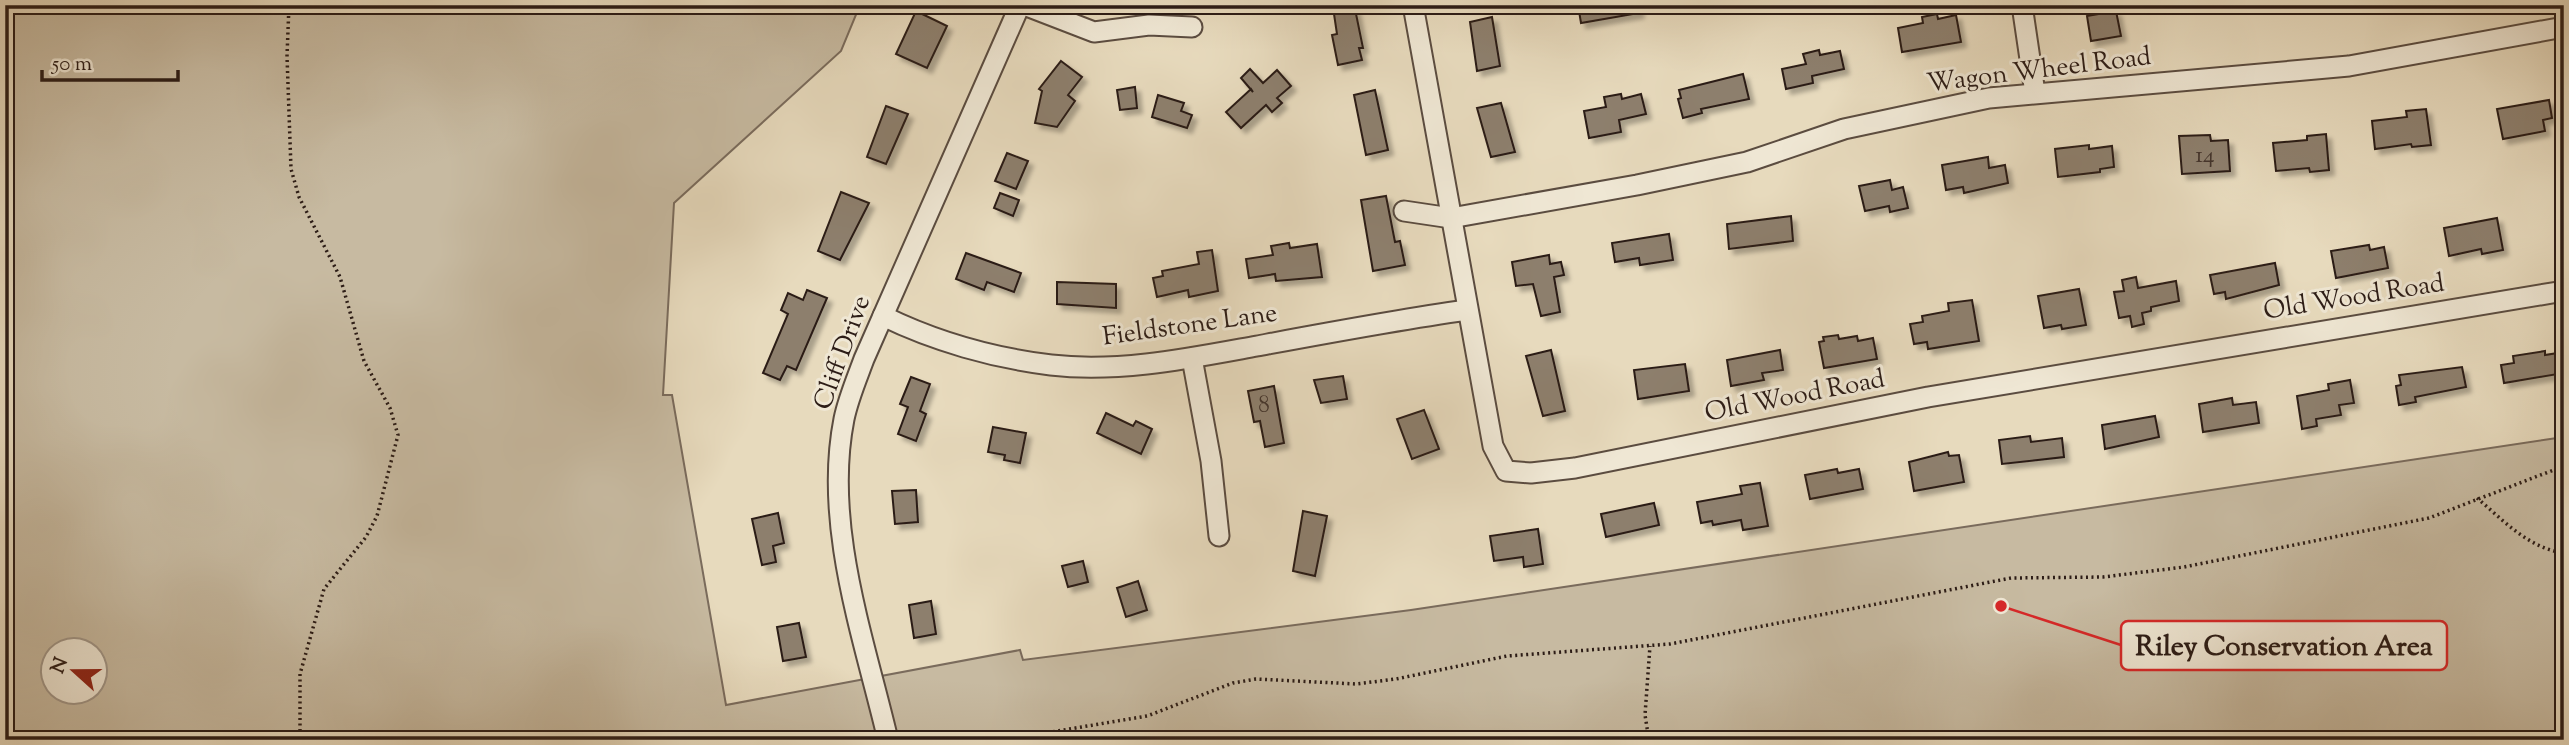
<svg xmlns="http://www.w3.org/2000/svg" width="2569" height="745" font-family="'Sorts Mill Goudy',serif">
	<defs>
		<filter id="shadow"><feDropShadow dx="5" dy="5" stdDeviation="2" flood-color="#0004"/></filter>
	</defs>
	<rect width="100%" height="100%" fill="#e7dabd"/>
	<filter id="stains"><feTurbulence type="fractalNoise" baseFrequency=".00286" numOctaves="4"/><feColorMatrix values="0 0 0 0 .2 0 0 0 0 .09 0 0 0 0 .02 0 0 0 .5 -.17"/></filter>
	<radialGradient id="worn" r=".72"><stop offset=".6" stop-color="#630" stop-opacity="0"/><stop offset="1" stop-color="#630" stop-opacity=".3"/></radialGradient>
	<path fill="#c7baa1" stroke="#7a6b5c" stroke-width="2" fill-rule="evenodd" d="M5 5H860L841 51 674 203 663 395H672L726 705 1020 650 1023 660 1411 610 2564 437V740H5ZM52 650H94V692H52Z"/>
	<g fill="#8d7f6d" stroke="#2c1c16" stroke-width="2" filter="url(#shadow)">
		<polygon points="1578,5 1638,5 1639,13 1581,23"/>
		<polygon points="1355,9 1363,48 1359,48 1362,60 1338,65 1332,35 1337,34 1334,14"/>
		<polygon points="916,11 947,26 927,68 896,54"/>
		<polygon points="2116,11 2121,36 2091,41 2087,16"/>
		<polygon points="1937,14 1938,19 1956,15 1961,42 1902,52 1898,28 1923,23 1922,17"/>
		<polygon points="1492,17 1500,66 1477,71 1470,22"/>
		<polygon points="1819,50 1820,55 1840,51 1844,69 1812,76 1813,83 1786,89 1782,69 1806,64 1803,54"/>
		<polygon points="1061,61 1082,77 1068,95 1075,101 1057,127 1035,123 1042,91 1039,89"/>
		<polygon points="1250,69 1263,83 1277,70 1291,86 1277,98 1282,103 1272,112 1266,105 1241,128 1226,112 1251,89 1253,92 1241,78"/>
		<polygon points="1743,74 1749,99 1701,109 1702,113 1683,118 1678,99 1681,98 1679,90"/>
		<polygon points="1135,87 1137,108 1120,110 1117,90"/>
		<polygon points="1375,90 1388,150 1366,155 1354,95"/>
		<polygon points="1621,94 1622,99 1641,94 1646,114 1619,120 1621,132 1589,138 1584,111 1606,107 1604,97"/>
		<polygon points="1158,95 1184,103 1181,111 1192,115 1187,128 1152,117"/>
		<polygon points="2549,100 2552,118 2543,120 2545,131 2503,139 2497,109"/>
		<polygon points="1501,103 1515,152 1491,157 1477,108"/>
		<polygon points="886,106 908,114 886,164 867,157"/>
		<polygon points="2426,109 2431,145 2412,147 2411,144 2375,149 2372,121 2407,117 2406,111"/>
		<polygon points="2326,134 2329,170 2310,172 2309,168 2276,171 2273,143 2307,140 2307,136"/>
		<polygon points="2210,135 2211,141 2228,140 2230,171 2182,174 2179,136"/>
		<polygon points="2089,145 2089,149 2112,146 2114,167 2100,169 2100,172 2058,177 2055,149"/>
		<polygon points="1007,153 1028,161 1016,189 995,181"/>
		<polygon points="1988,157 1989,168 2005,165 2008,183 1964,193 1963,187 1946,190 1942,165"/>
		<polygon points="1890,180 1892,190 1903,187 1908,208 1890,212 1889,206 1865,211 1859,186"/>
		<polygon points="841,192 869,203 840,260 818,251"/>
		<polygon points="1000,193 1019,200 1013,216 994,208"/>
		<polygon points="1386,196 1395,242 1400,241 1405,265 1373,271 1361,200"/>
		<polygon points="1791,216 1793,241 1729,249 1727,224"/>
		<polygon points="2497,218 2503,250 2482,254 2481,249 2449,256 2444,228"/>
		<polygon points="1669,234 1673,260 1640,265 1639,258 1615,262 1612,243"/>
		<polygon points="1289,243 1290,248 1317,244 1322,277 1276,281 1275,274 1249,278 1246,259 1273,255 1271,246"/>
		<polygon points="2369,245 2370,250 2384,247 2388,268 2336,278 2331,251"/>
		<polygon points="1212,250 1218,291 1189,297 1188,290 1157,297 1153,278 1163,276 1162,271 1199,264 1197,252"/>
		<polygon points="966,253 1021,273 1014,292 987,282 984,290 956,279"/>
		<polygon points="1549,255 1550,264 1561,262 1564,275 1554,277 1560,312 1541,316 1533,284 1516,286 1512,262"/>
		<polygon points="2275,263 2279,285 2226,299 2225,292 2214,294 2210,275"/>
		<polygon points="2136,277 2138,288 2176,281 2179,301 2151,307 2151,311 2142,313 2144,324 2132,327 2130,316 2119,318 2114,292 2124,291 2122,280"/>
		<polygon points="1057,282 1116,284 1116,308 1057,304"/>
		<polygon points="2079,289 2086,325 2062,329 2061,325 2044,328 2038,296"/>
		<polygon points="807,290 827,298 796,370 787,366 780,380 763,373 788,314 781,310 788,293 803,300"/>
		<polygon points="1972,300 1979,341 1928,349 1927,342 1914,344 1910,324 1923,322 1922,316 1949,311 1948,303"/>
		<polygon points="1838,335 1839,339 1857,336 1858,341 1873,338 1877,359 1824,368 1819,342 1824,341 1823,337"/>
		<polygon points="1551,350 1565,411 1543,416 1526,356"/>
		<polygon points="1780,350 1783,370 1762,373 1764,380 1731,386 1727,360"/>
		<polygon points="2545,351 2545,355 2564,352 2564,373 2504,383 2501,365 2514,363 2513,356"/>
		<polygon points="1685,364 1689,391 1638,399 1634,370"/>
		<polygon points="2462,367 2466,387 2415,397 2416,402 2399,405 2396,386 2401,385 2399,375"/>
		<polygon points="1343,376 1347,399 1321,403 1314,380"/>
		<polygon points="911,377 930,384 920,411 926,414 916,441 898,434 908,407 900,404"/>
		<polygon points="2350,380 2354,403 2339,405 2341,415 2316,419 2317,426 2302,429 2297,396 2329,390 2328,384"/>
		<polygon points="1274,386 1284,443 1265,447 1260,421 1254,422 1248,391"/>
		<polygon points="2232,398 2233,405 2256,402 2259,423 2203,432 2199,404"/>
		<polygon points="1424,410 1439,449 1412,459 1397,419"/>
		<polygon points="1106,413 1133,426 1136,421 1152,429 1141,454 1097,433"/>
		<polygon points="2155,416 2159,437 2105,449 2102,425"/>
		<polygon points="993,427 1026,433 1020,463 1004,460 1005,455 988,452"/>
		<polygon points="2030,436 2031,442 2062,438 2064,457 2002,464 1999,440"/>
		<polygon points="1948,452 1949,456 1959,455 1964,482 1914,491 1909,462"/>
		<polygon points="1837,469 1838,473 1859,469 1863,489 1810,499 1805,475"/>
		<polygon points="1760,483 1768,526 1743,530 1741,520 1713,525 1712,521 1701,523 1697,502 1742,494 1740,486"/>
		<polygon points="916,490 918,522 895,524 892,491"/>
		<polygon points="1654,503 1659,525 1606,537 1601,514"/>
		<polygon points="1303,511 1327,516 1315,576 1293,571"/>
		<polygon points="778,513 784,543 773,546 776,562 762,565 752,519"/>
		<polygon points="1538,529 1543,564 1524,567 1523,557 1494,561 1490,536"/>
		<polygon points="1083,561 1088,582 1068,587 1062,566"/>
		<polygon points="1138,581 1147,610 1126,617 1117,588"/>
		<polygon points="931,601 936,634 914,638 909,605"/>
		<polygon points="799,623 806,657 783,661 777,627"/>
	</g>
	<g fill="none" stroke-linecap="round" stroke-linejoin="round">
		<defs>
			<g id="minor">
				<polyline points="1024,5 1094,32 1149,25 1192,27"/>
				<polyline points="1413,5 1493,446 1506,471 1531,473 1575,468 1928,397 2564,291"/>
				<polyline points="2022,5 2035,93"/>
				<polyline points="1404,211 1451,218 1637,185 1747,162 1844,129 1989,98 2349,66 2564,27"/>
				<path d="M883 316C934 341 994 358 1051 365 1119 373 1191 358 1257 346 1327 333 1396 320 1467 310"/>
				<polyline points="1192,358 1211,461 1219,536"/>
				<path d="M888 740C864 638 823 525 844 419 848 399 857 378 864 359L1020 5"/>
			</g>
		</defs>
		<use href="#minor" stroke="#5b4c40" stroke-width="23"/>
		<g stroke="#2c1c16" stroke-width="3.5" stroke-dasharray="2 3.5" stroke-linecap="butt">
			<polyline points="289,5 287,56 291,169 299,197 340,277 364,361 390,408 398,435 377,516 366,537 324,589 300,674 300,740"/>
			<path d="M2477 498C2503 520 2528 548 2564 553"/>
			<polyline points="1004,740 1147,716 1233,683 1256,679 1356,684 1396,679 1507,656 1670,644 2011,578 2103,577 2184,567 2429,518 2564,466"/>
			<polyline points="1649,740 1645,715 1650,646"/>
		</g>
		<use href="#minor" stroke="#efe7d4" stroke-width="19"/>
	</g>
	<g text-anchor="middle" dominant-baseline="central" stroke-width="6" stroke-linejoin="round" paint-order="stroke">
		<g font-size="23" fill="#44352c">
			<text x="2205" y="156">14</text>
			<text x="1264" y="406">8</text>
		</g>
		<g font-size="26" fill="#2c1c16" stroke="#efe7d4">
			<text transform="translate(2039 71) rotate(-7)">Wagon Wheel Road</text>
			<text transform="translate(2354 298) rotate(-9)">Old Wood Road</text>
			<text transform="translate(1190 326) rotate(-8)">Fieldstone Lane</text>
			<text transform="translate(843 353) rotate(-70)">Cliff Drive</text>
			<text transform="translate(1795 397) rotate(-11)">Old Wood Road</text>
		</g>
	</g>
	<path fill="none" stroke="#d62828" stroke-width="2.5" d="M2001 606L2121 645"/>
	<circle fill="#d62828" stroke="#efe7d4" stroke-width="2.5" cx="2001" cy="606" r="7"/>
	<rect fill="#efe7d4" stroke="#d62828" stroke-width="2.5" x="2121" y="621" width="326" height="49" rx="7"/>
	<g font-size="28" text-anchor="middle" font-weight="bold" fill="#2c1c16">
		<text x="2284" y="655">Riley Conservation Area</text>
	</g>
	<rect width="2569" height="745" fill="none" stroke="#e7dabd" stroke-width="28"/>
	<rect x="7" y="7" width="2555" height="731" fill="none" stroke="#2c1c16" stroke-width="3.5"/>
	<rect x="14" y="14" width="2541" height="717" fill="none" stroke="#2c1c16" stroke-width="2"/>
	<g transform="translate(74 671) rotate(291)"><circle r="33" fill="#efe7d4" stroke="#a19688" stroke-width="2"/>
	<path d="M0-5L12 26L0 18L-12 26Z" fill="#8f2418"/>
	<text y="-10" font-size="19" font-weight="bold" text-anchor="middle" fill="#2c1c16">N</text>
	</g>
	<path d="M42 70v10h136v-10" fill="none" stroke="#2c1c16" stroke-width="3.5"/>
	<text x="52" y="70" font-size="21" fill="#2c1c16" stroke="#efe7d4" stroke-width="5" paint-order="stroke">50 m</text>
	<rect width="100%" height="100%" filter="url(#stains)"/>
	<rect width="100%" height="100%" fill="url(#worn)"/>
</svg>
